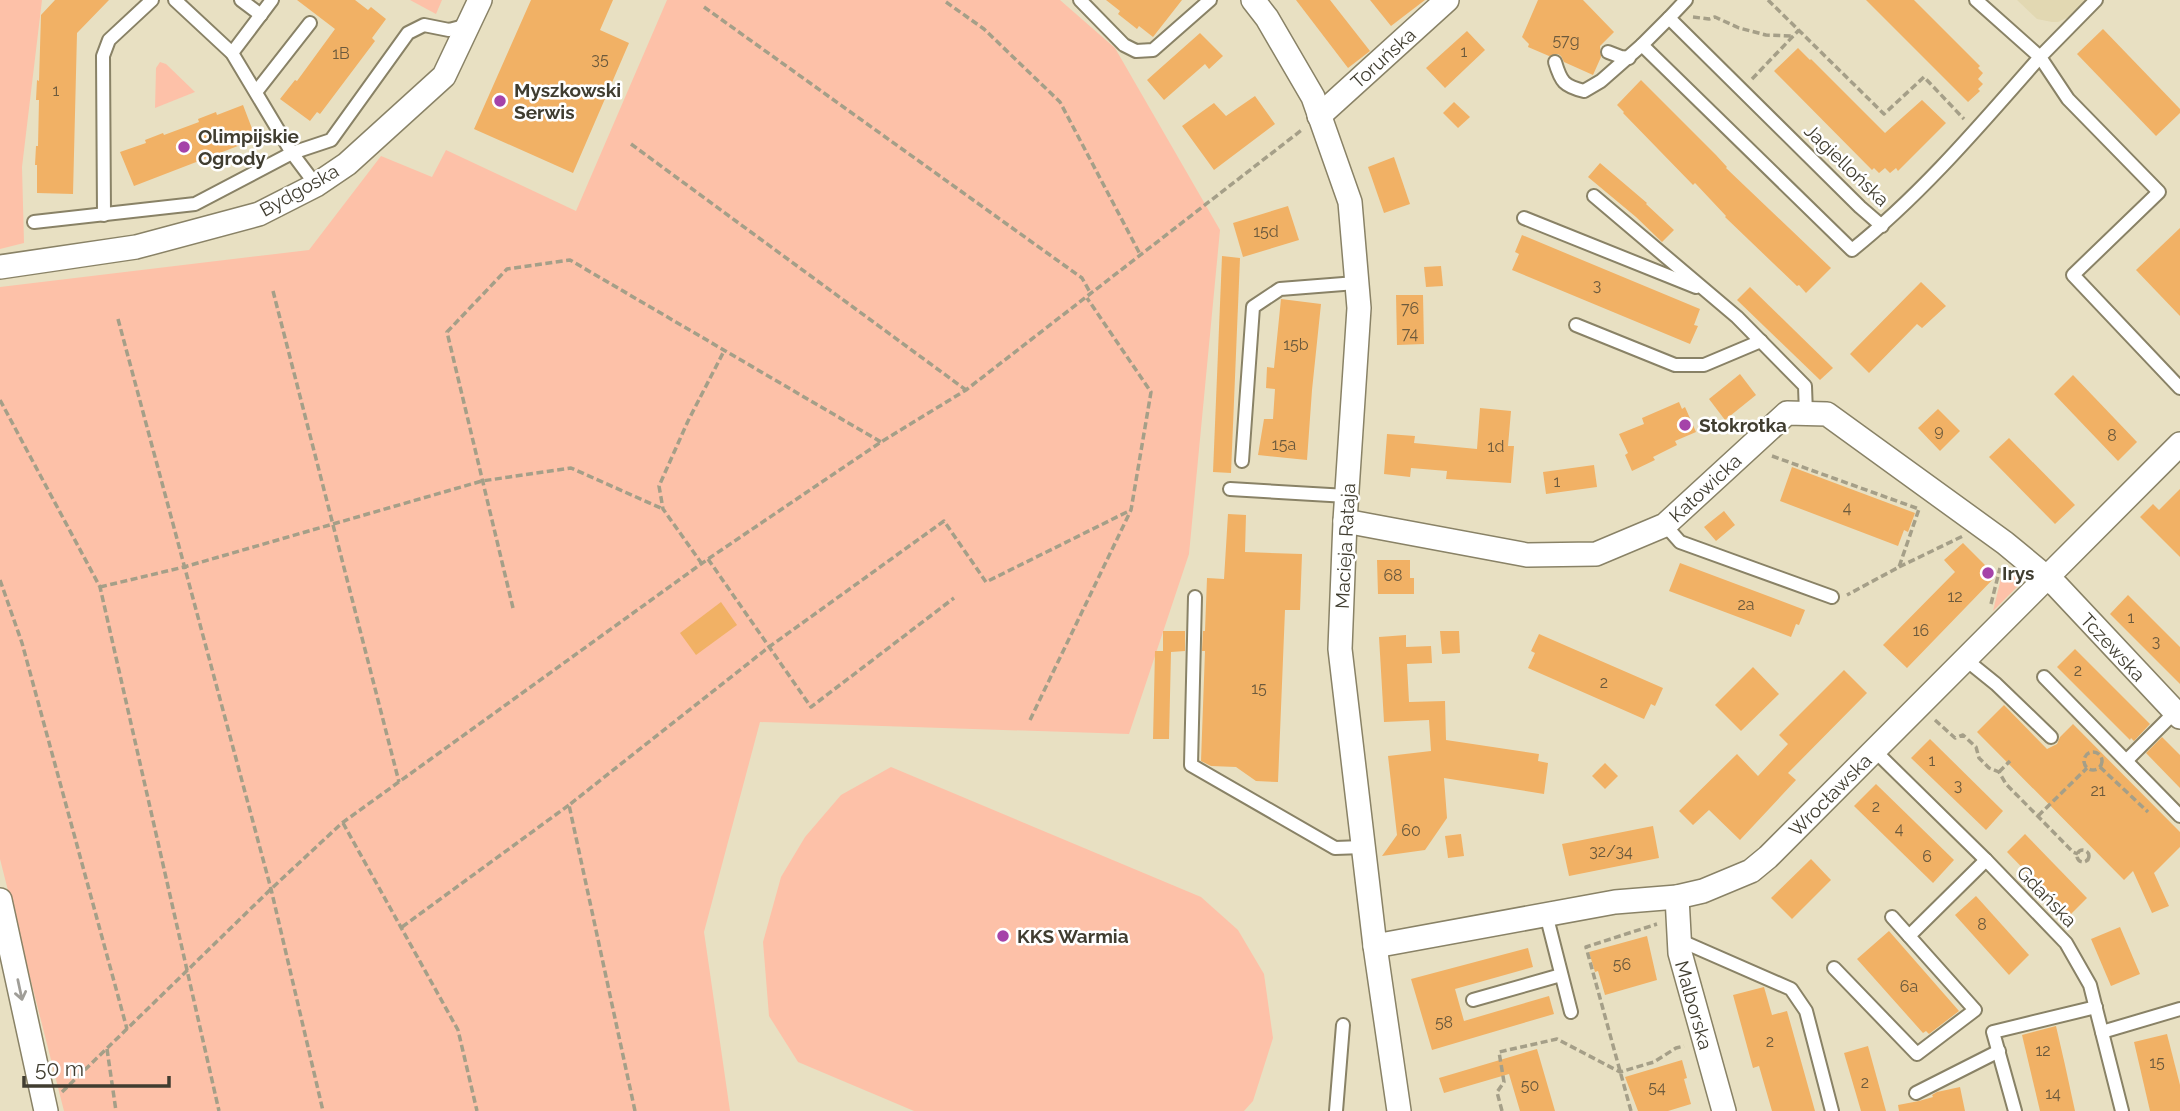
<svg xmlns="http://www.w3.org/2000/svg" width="2180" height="1111" font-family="Raleway,sans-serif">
	<rect width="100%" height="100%" fill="#e8e0c2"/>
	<polygon fill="#e2d8b2" points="2017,0 2086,0 2071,16 2058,22 2052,22 2037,19"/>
	<g fill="#fdc1a8">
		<polygon points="0,0 42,0 22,167 24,243 0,249"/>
		<polygon points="410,0 442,0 436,14"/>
		<polygon points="667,0 1060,0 1115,48 1220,230 1189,554 1129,734 760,722 704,932 730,1111 64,1111 0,859 0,287 309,250 381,156 432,177 446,150 576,211"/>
		<polygon points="160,62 166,64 195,92 155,108 156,68"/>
		<polygon points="2005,567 2021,583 1993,611 2003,570"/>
		<polygon points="891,767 1201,897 1238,930 1264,974 1273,1038 1253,1101 1244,1111 914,1111 798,1062 769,1016 763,942 781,877 805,837 841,795"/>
	</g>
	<g fill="#f1b165">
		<polygon points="55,0 109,0 77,33 73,194 37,193 37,165 35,165 36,146 38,146 39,100 36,100 37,80 39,81 41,15"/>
		<polygon points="297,0 355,0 368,10 371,7 386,19 372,38 375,41 320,114 317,112 310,121 280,99 295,80 297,81 335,29"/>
		<polygon points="531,0 613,0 600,30 629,43 573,173 474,129"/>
		<polygon points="1106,0 1182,0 1153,37 1139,26 1137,29 1118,14 1120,11"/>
		<polygon points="1296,0 1330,0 1370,51 1348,68"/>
		<polygon points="1370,0 1425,0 1391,26"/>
		<polygon points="1538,0 1583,0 1614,32 1600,46 1601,57 1593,75 1564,62 1561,56 1558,54 1549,56 1528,47 1529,44 1522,37"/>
		<polygon points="1866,0 1914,0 1980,66 1978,68 1983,73 1978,79 1983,84 1978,89 1980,91 1968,102"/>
		<polygon points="2103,29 2180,109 2180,113 2156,136 2077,54"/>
		<polygon points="1467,31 1485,50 1445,88 1426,68"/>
		<polygon points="1200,33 1223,56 1209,69 1205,64 1164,100 1147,80"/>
		<polygon points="1798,48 1810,60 1811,59 1885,133 1922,100 1946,123 1898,171 1896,168 1890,173 1885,168 1879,173 1874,168 1872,170 1774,71"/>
		<polygon points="1641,80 1716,155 1727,167 1726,168 1831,268 1806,293 1799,285 1797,286 1725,217 1726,216 1695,183 1693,185 1623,113 1624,112 1617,105"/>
		<polygon points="1255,96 1275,124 1214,170 1182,126 1214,103 1226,116"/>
		<polygon points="1454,102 1470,117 1458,128 1443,113"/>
		<polygon points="243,105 256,139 134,186 120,152 146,143 145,140 163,133 164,135 199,122 198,119 216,112 217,115"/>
		<polygon points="1394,157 1410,204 1384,213 1368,167"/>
		<polygon points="1600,163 1647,203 1646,204 1674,230 1662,242 1636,217 1588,177"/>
		<polygon points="1288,206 1299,240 1243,257 1233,223"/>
		<polygon points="2180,228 2180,316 2136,270"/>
		<polygon points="1522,235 1700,309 1694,325 1698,326 1690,344 1512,270 1519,254 1515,252"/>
		<polygon points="1222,256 1240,258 1231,473 1213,472"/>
		<polygon points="1441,266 1443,286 1426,287 1424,267"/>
		<polygon points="1921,282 1946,306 1922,328 1917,324 1869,373 1850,354"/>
		<polygon points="1750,287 1833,368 1820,380 1737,300"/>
		<polygon points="1396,295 1423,295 1424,344 1397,345"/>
		<polygon points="1281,299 1321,304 1312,390 1307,460 1258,455 1264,419 1273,419 1275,389 1266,388 1267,367 1274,368"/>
		<polygon points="1740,374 1756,395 1725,420 1709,399"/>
		<polygon points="2073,375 2137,442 2118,461 2054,394"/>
		<polygon points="1679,402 1682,409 1685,407 1696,432 1675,441 1677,445 1653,457 1655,460 1632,471 1625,455 1628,453 1619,434 1644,424 1642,418"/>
		<polygon points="1480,408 1511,411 1508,446 1514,446 1511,483 1446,479 1447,471 1411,468 1410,477 1384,474 1387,434 1415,436 1414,443 1477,449"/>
		<polygon points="1938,409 1960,431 1940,451 1918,428"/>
		<polygon points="2009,438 2075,505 2055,524 1989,457"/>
		<polygon points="1594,465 1597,487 1546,494 1543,472"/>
		<polygon points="1792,467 1915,513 1908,532 1904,530 1898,546 1780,501"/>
		<polygon points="2180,489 2180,557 2140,517 2153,504 2159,510"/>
		<polygon points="1724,511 1735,525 1716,541 1704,527"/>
		<polygon points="1228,514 1246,515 1245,552 1302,554 1300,610 1285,610 1278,782 1256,781 1236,767 1211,766 1201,761 1205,651 1202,651 1203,631 1205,631 1207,578 1224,579"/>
		<polygon points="1963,543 1996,576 1907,668 1883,645 1955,572 1944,560"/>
		<polygon points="1377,560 1410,560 1410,578 1414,578 1414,594 1378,594"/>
		<polygon points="1680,563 1805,610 1799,625 1796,624 1791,637 1669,591"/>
		<polygon points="2128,595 2180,647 2180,684 2110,614"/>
		<polygon points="721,602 737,625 696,655 680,633"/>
		<polygon points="1163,631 1185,631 1185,651 1171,652 1169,739 1153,739 1155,651 1163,651"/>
		<polygon points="1440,631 1459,631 1460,653 1442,654"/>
		<polygon points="1539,634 1663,688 1655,706 1651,704 1644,719 1528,668 1535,653 1531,651"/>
		<polygon points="1406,635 1406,647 1431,646 1432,663 1407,664 1409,702 1445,701 1446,740 1539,754 1538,761 1548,763 1544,794 1444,778 1447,818 1425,850 1382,856 1397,835 1388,756 1431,751 1429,720 1384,722 1379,637"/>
		<polygon points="2075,649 2150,724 2134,741 2131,738 2130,740 2057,667"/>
		<polygon points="1753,667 1779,694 1741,731 1715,705"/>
		<polygon points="1844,670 1867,693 1788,773 1796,780 1740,840 1709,810 1693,825 1679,811 1737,754 1758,776 1788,744 1779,735"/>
		<polygon points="2004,705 2047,749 2057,744 2060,737 2073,724 2180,832 2180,847 2154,873 2169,906 2152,913 2133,871 2124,880 1977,732"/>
		<polygon points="2162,737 2180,755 2180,788 2146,753"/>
		<polygon points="1930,739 2003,811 1986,830 1911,758"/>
		<polygon points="1605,763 1618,776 1605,789 1592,776"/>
		<polygon points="1876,784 1954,860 1933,883 1854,806"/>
		<polygon points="1653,826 1659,858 1569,876 1562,844"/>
		<polygon points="1461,834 1464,856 1448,858 1445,836"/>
		<polygon points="2025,834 2087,898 2069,916 2007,852"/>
		<polygon points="1811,859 1831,880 1792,919 1771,898"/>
		<polygon points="1976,896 2029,955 2009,975 1955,915"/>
		<polygon points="2120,927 2140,974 2111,986 2091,939"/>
		<polygon points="1889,931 1959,1011 1929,1034 1926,1031 1923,1033 1857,959"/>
		<polygon points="1647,936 1657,980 1605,995 1598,971 1595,972 1589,952"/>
		<polygon points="1528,948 1533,967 1455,989 1464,1021 1549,996 1554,1014 1432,1050 1411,979"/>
		<polygon points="1764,987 1772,1015 1787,1011 1815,1111 1772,1111 1759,1066 1753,1068 1733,995"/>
		<polygon points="2056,1026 2065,1065 2075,1111 2040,1111 2022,1035"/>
		<polygon points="2167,1034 2180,1085 2180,1111 2150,1111 2134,1042"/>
		<polygon points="1868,1046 1886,1111 1861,1111 1844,1053"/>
		<polygon points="1537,1049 1555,1111 1520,1111 1509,1074 1444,1093 1439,1078"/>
		<polygon points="1682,1060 1687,1078 1684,1079 1691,1104 1668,1111 1638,1111 1625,1077"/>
		<polygon points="1960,1087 1965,1111 1899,1111 1898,1105 1919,1101 1933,1097 1932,1095 1937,1092"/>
	</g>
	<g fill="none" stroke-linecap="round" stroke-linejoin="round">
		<defs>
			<g id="lane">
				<polyline points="175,0 232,53 292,153 331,140 408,33 424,25 449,30 468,25"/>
				<polyline points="241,0 261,15"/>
				<polyline points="1080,0 1124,45 1136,51 1153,50 1210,0"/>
				<polyline points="1686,0 1669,18 1860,207 1882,226"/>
				<polyline points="2096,0 2040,57 2068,99 2159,192 2073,275 2180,388"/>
				<path d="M1669 18 1642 45 1852 250C1922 194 1981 124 2040 57L1976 0"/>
				<polyline points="1608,52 1621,57 1629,58"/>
				<polyline points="232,53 272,0"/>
				<path d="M1555 62C1561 82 1564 86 1584 91L1601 81 1642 45"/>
				<polyline points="256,92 310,23"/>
				<polyline points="1594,196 1737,317 1805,386 1806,414"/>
				<polyline points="104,215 103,56 109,40 152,0"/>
				<polyline points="1524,218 1696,287"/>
				<polyline points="34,222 195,204 292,153 316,185"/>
				<polyline points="1576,325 1675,365 1704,365 1761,341"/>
				<polyline points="1242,461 1253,307 1280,289 1356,283"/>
				<polyline points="1230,489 1347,496"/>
				<polyline points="1665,525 1680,542 1832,597"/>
				<polyline points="1195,597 1191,765 1335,848 1363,847"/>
				<polyline points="1965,659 1996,684 2051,737"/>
				<polyline points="2044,677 2180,816"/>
				<polyline points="1874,750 1986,860 2066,943 2090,985 2122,1111"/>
				<polyline points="2127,760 2175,712"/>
				<polyline points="1546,914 1571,1012"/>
				<polyline points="1909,936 1986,860"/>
				<polyline points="1679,940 1791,989 1806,1011 1832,1111"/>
				<polyline points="1834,968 1917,1054 1975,1010 1892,917"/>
				<polyline points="1473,1000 1561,975"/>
				<polyline points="2102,1032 2180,1009"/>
				<polyline points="1916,1093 1999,1051"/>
				<polyline points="1336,1111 1343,1025"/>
				<polyline points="2015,1111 1993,1032 2096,1007"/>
			</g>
			<g id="street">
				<polyline points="1253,0 1267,18 1313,97 1350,202 1359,308 1345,521 1340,649 1375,946 1399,1111"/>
				<polyline points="1319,116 1447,0"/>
				<polyline points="0,267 136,247 259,214 316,185 347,164 444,76 480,0"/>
				<polyline points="1345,521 1527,555 1596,554 1665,525 1787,413 1827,414 2005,543 2057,586 2180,717"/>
				<polyline points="1677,897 1680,953 1724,1111"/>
				<polyline points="0,900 46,1111"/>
				<polyline points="1375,946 1615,902 1677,897 1703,891 1751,871 1768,857 2180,444"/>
			</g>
		</defs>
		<use href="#lane" stroke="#898266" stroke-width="16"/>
		<use href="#street" stroke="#898266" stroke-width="26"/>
		<g stroke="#a59f88" stroke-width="3.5" stroke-dasharray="7 3.5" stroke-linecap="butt">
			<polyline points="1768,0 1884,114 1924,77 1964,119"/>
			<polyline points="946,2 984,29 1060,102 1141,256"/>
			<polyline points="704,7 1082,278 1091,294"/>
			<polyline points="1693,17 1709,19 1715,17 1739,28 1766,35 1793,36"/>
			<polyline points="1752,79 1799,30"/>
			<polyline points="631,144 966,390"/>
			<polyline points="273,291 399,782"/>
			<polyline points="118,319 271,889 323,1111"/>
			<polyline points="0,400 100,587 219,1111"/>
			<polyline points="1772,456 1919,509 1899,567 1847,595"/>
			<polyline points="708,559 811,707 954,598"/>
			<polyline points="702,564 663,509 659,486 688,421 724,351"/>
			<polyline points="1899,567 1963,536"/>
			<polyline points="0,580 22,643 127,1029"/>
			<polyline points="100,587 184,567 482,481 571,468 663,509"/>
			<polyline points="1991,604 2000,568"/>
			<polyline points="513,608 447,332 507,269 570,260 881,442"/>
			<polyline points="1030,720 1131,510 1151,392 1087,298"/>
			<polyline points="1935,720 1955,738 1963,735 1976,747 1979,758 1989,768 1999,772 2006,784 2073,852 2078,854"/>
			<circle cx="2093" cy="761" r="9"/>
			<polyline points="2100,767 2148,812"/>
			<polyline points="1999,772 2010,761"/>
			<polyline points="2038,816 2087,768"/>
			<polyline points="343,823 458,1030 477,1111"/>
			<circle cx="2083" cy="856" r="6"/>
			<polyline points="402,927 569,805"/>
			<polyline points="107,1049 116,1111"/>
			<polyline points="62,1092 271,889 342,823 708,559 881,442 966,390 1303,129"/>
			<polyline points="635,1111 569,805 769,647 944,521 986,582 1131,510"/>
			<polyline points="1502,1111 1497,1092 1504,1082 1499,1052 1557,1039 1620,1072 1654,1062 1676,1048 1684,1046"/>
			<polyline points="1631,1111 1586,947 1657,924"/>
		</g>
		<use href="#lane" stroke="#fff" stroke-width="12"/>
		<use href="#street" stroke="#fff" stroke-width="23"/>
	</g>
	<defs><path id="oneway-shaft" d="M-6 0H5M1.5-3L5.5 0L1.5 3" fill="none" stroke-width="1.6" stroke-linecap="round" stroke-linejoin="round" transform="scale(1.75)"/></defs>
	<use stroke="#a09e98" href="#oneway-shaft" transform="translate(20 990) rotate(78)"/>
	<g fill="#a543a9" stroke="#fff" stroke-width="2.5">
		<circle cx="500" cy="101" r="7"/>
		<circle cx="184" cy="147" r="7"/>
		<circle cx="1685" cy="425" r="7"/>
		<circle cx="1988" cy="573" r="7"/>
		<circle cx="1003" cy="936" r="7"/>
	</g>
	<g text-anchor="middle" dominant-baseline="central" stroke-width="5" stroke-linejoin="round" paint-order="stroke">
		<g font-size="16" fill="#6c5a3d">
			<text x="1566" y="40">57g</text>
			<text x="1464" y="51">1</text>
			<text x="341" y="53">1B</text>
			<text x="600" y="59">35</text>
			<text x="56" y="90">1</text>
			<text x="1266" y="231">15d</text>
			<text x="1597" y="285">3</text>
			<text x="1410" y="308">76</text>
			<text x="1410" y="333">74</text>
			<text x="1296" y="344">15b</text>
			<text x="1939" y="430">9</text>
			<text x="2112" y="435">8</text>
			<text x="1284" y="444">15a</text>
			<text x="1496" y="446">1d</text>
			<text x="1557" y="481">1</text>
			<text x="1847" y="507">4</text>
			<text x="1393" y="575">68</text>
			<text x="1955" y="596">12</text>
			<text x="1746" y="604">2a</text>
			<text x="2131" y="617">1</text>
			<text x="1921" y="630">16</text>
			<text x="2156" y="641">3</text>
			<text x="2078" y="670">2</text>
			<text x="1604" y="682">2</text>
			<text x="1259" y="688">15</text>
			<text x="1932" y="760">1</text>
			<text x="1958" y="785">3</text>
			<text x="2098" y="790">21</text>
			<text x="1876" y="806">2</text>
			<text x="1899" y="828">4</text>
			<text x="1411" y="830">60</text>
			<text x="1611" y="851">32/34</text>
			<text x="1927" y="856">6</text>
			<text x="1982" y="924">8</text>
			<text x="1622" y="964">56</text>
			<text x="1909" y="986">6a</text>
			<text x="1444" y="1022">58</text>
			<text x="1770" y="1041">2</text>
			<text x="2043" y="1050">12</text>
			<text x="2157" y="1062">15</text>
			<text x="1865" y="1082">2</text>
			<text x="1530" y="1085">50</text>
			<text x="1657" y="1087">54</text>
			<text x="2053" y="1093">14</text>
		</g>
		<g font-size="19" fill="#403d30" stroke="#fff">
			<text transform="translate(1383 58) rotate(-42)">Toruńska</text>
			<text transform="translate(1847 165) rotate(44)">Jagiellońska</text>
			<text transform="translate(299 190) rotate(-29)">Bydgoska</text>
			<text transform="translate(1705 488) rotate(-43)">Katowicka</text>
			<text transform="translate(1345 546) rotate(-87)">Macieja Rataja</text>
			<text transform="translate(2113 647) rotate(47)">Tczewska</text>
			<text transform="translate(1830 795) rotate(-45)">Wrocławska</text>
			<text transform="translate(2047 896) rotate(46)">Gdańska</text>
			<text transform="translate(1694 1005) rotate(74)">Malborska</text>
		</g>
		<g font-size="19" font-weight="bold" fill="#403d30" stroke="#fff" text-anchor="start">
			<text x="514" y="90">Myszkowski<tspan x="514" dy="22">Serwis</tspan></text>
			<text x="198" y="136">Olimpijskie<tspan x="198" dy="22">Ogrody</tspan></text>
			<text x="1699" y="425">Stokrotka</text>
			<text x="2002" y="573">Irys</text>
			<text x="1017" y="936">KKS Warmia</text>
		</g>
	</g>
	<path d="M24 1076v10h145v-10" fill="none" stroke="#403d30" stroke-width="3.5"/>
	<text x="35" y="1076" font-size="21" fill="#403d30" stroke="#ffffff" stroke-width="5" paint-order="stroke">50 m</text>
</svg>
